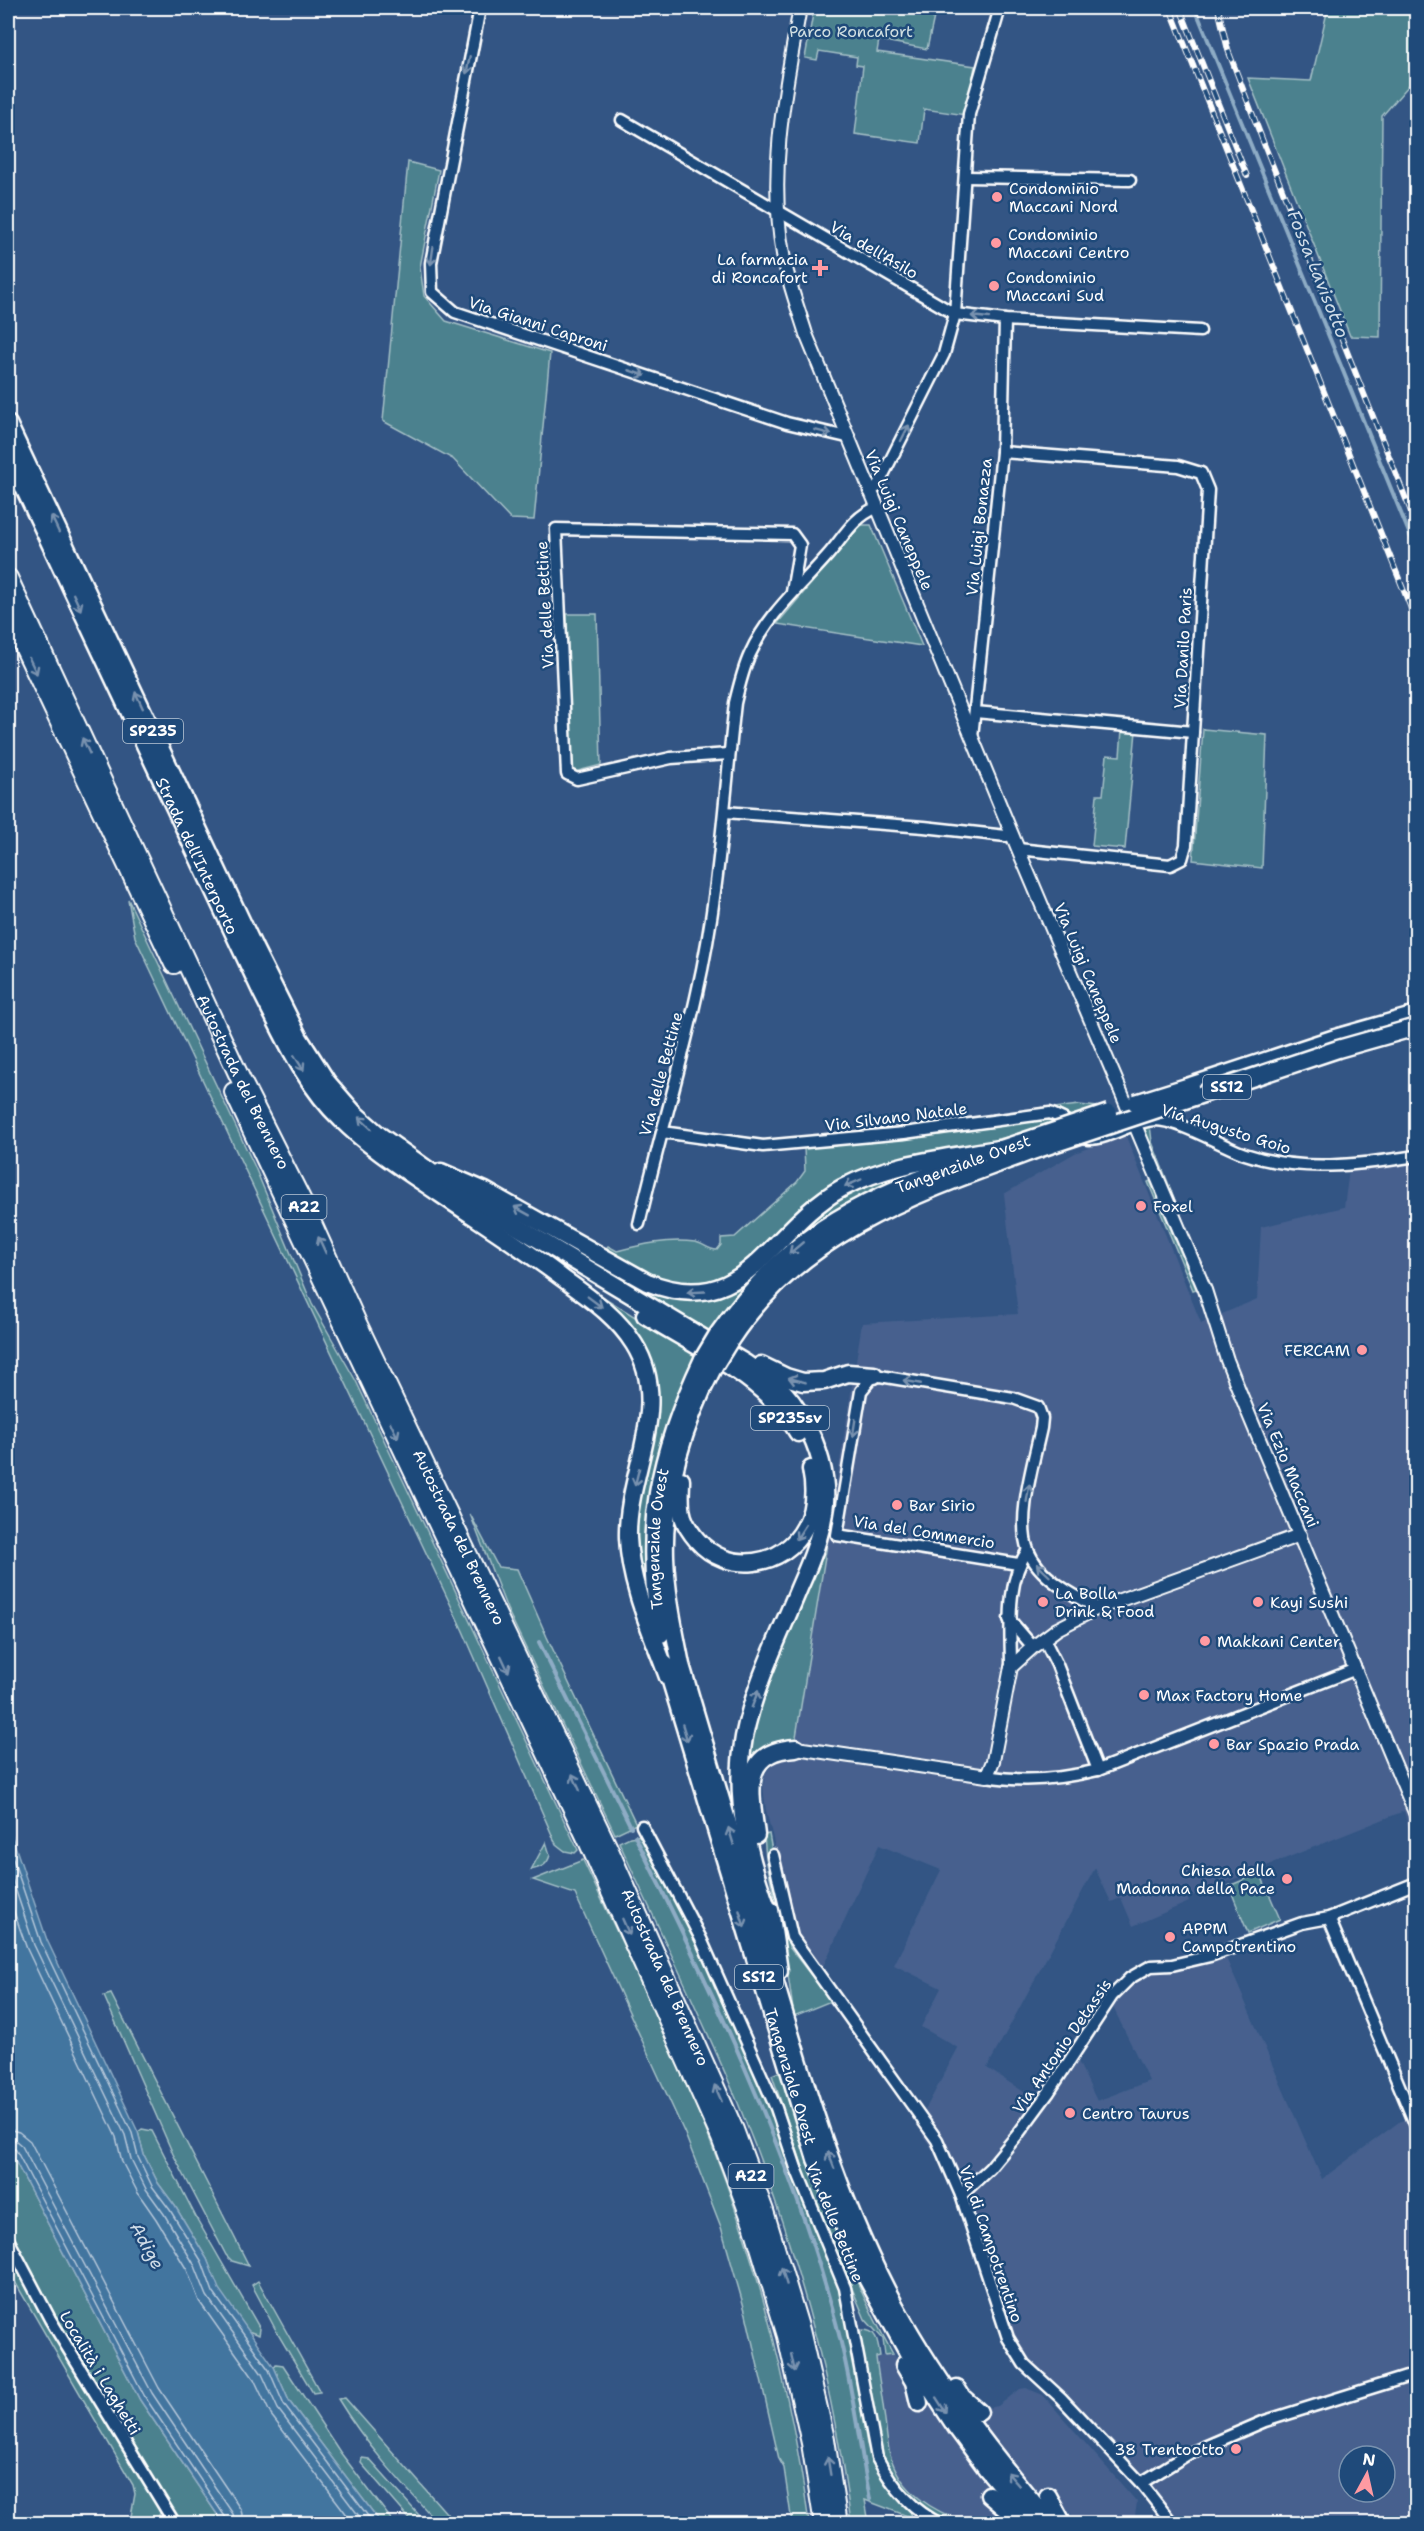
<svg xmlns="http://www.w3.org/2000/svg" width="1424" height="2531" font-family="'Shantell Sans',sans-serif">
	<rect width="100%" height="100%" fill="#335584"/>
	<filter id="ink" filterUnits="userSpaceOnUse"><feTurbulence type="fractalNoise" baseFrequency=".0167" numOctaves="2"/><feDisplacementMap in="SourceGraphic" scale="12" xChannelSelector="R" yChannelSelector="G"/><feConvolveMatrix kernelMatrix="1 2 1 2 8 2 1 2 1" color-interpolation-filters="sRGB"/></filter>
	<g filter="url(#ink)">
		<g fill="#46618e" fill-rule="evenodd">
			<path d="M1125 1134 1201 1323 1257 1299 1261 1227 1344 1207 1349 1170 1416 1160V1889L1408 1869 1409 1830 1404 1811 1187 1898 1189 1902 1133 1926 1121 1898 1111 1902 1095 1868 987 2068 1044 2105 1076 2057 1097 2101 1149 2081 1111 2003 1132 1981 1157 1969 1226 1958 1322 2179 1399 2122 1416 2116V2523H1166L1006 2341 949 2172 923 2136 924 2112 958 2048 921 2027 941 1988 894 1965 941 1870 879 1845 821 1971 797 1937 766 1810 763 1787 765 1774 776 1760 793 1755 862 1323 1018 1314 1004 1194 1075 1153ZM1349 2456H1385V2492H1349Z"/>
			<polygon points="893,2354 908,2379 926,2399 1015,2523 967,2523 938,2513 920,2500 907,2486 896,2470 890,2454 876,2357"/>
			<polygon points="1026,2388 1043,2395 1137,2502 1134,2523 1078,2523 1059,2499 1043,2499 975,2415 982,2409 998,2406 1020,2389"/>
		</g>
		<g fill="#4b818e" stroke="#a5c0c6" stroke-width="1.5">
			<polygon points="814,8 936,8 927,49 879,40 877,52 975,66 966,115 924,109 920,143 855,134 863,66 856,65 857,57 819,51 817,60 805,58"/>
			<polygon points="1328,8 1416,8 1416,77 1382,116 1380,337 1350,336 1248,78 1311,81"/>
			<polygon points="408,162 439,170 420,267 424,296 446,321 550,353 534,520 510,519 453,459 383,421"/>
			<polygon points="861,525 871,525 922,646 777,624"/>
			<polygon points="567,614 597,614 601,765 574,772 571,767"/>
			<polygon points="1203,729 1267,735 1262,868 1193,860"/>
			<polygon points="1122,730 1136,731 1125,849 1092,846 1097,795 1103,795 1107,755 1120,756"/>
			<polygon points="128,899 254,1165 312,1304 356,1381 578,1850 575,1853 565,1851 556,1844 463,1631 135,937"/>
			<polygon points="1079,1105 1098,1107 1071,1116 1060,1110 1038,1110"/>
			<path d="M1046 1117 1057 1121 1031 1131 869 1171 737 1273 701 1287 662 1281 604 1251 608 1246 617 1251C643 1244 668 1239 695 1242 703 1243 708 1250 717 1250L721 1245V1238L735 1237 797 1182 805 1171 804 1147Z"/>
			<polygon points="1150,1125 1152,1142 1191,1241 1190,1242 1143,1130"/>
			<polygon points="909,1174 866,1194 822,1220 711,1333 533,1225 694,1299 850,1191 890,1176"/>
			<polygon points="1150,1181 1196,1289 1193,1290 1148,1182"/>
			<polygon points="594,1291 697,1356 654,1631 635,1546 639,1490 656,1421 656,1392"/>
			<polygon points="832,1513 795,1743 744,1781 750,1730"/>
			<polygon points="470,1514 498,1567 517,1569 547,1637 636,1824 615,1834 507,1609"/>
			<polygon points="769,1834 789,1947 831,2001 794,2016 781,1927 766,1859 764,1835"/>
			<path d="M643 1835 685 1919 771 2108 840 2288 867 2444C876 2471 889 2494 911 2511L910 2517 865 2500 869 2523H851C833 2380 793 2237 738 2103 701 2015 659 1929 619 1842L630 1837Z"/>
			<path d="M546 1842 550 1855C547 1866 541 1867 531 1870Z"/>
			<path d="M583 1860C632 1965 685 2070 725 2180 765 2291 793 2406 809 2523H792L784 2468 779 2459 746 2314 721 2227 685 2134 575 1894 533 1880Z"/>
			<polygon points="1260,1873 1280,1919 1248,1933 1229,1886"/>
			<polygon points="111,1994 249,2266 232,2261 226,2255 173,2154 104,1996"/>
			<path d="M781 2071C812 2166 844 2267 893 2354L885 2355 883 2339 865 2319 813 2197 772 2075Z"/>
			<polygon points="142,2129 152,2131 198,2221 260,2329 259,2335 248,2331 218,2289 207,2259 175,2206 158,2183 144,2155 138,2132"/>
			<polygon points="8,2147 140,2400 223,2523 181,2523 65,2338 8,2230"/>
			<path d="M8 2246C54 2334 104 2419 157 2502L160 2513 158 2518 145 2523 130 2522 135 2494 133 2485 11 2275 8 2268Z"/>
			<polygon points="258,2281 320,2392 313,2393 279,2336 252,2285"/>
			<path d="M863 2330C878 2330 878 2344 880 2356L876 2357C878 2376 882 2394 884 2413 886 2427 887 2442 890 2455 901 2493 933 2511 967 2523 926 2523 896 2488 880 2453L859 2334Z"/>
			<polygon points="276,2364 283,2365 340,2452 394,2523 381,2523 289,2401 274,2367"/>
			<path d="M345 2398 455 2523H438C402 2484 366 2445 338 2399Z"/>
			<polygon points="362,2458 369,2459 426,2523 413,2523 361,2463"/>
		</g>
		<polygon fill="#43749f" stroke="#8eacc5" stroke-width="1.5" points="8,1825 47,1940 138,2132 144,2155 158,2183 175,2206 207,2259 219,2289 274,2367 289,2401 381,2523 223,2523 140,2400 8,2147"/>
		<g fill="none" stroke-linecap="round" stroke-linejoin="round">
			<g stroke="#b4c7d9" stroke-width="1.5">
				<polyline points="8,1844 41,1942 132,2133 138,2157 152,2186 170,2210 202,2262 213,2292 269,2370 284,2405 374,2524"/>
				<polyline points="8,1867 34,1945 125,2135 131,2159 146,2189 164,2214 195,2266 207,2296 262,2374 278,2409 365,2524"/>
				<polyline points="8,1895 27,1949 116,2137 122,2162 138,2193 156,2219 187,2270 199,2301 254,2379 271,2415 354,2524"/>
				<polyline points="8,2129 19,2132 30,2141 159,2388 241,2510 244,2524"/>
				<polyline points="8,2138 15,2140 22,2146 152,2393 233,2514 235,2524"/>
				<polyline points="8,2146 16,2150 145,2397 226,2518 228,2524"/>
			</g>
			<g stroke="#8eacc5" stroke-width="4">
				<polyline points="1195,8 1416,550"/>
				<polyline points="539,1642 631,1827"/>
				<path d="M635 1836C711 1988 786 2144 832 2308 850 2370 858 2436 870 2499"/>
			</g>
			<defs>
				<g id="minor">
					<polyline points="480,8 431,263 432,292 455,312 787,423 847,437"/>
					<polyline points="622,120 955,314 1005,320 1200,331"/>
					<polyline points="966,177 1130,180"/>
					<polyline points="1002,452 1178,466 1201,473 1208,490 1186,845 1182,859 1170,865 1018,849"/>
					<polyline points="869,491 877,487 944,354 955,314 969,114 1000,8"/>
					<polyline points="975,712 1193,732"/>
					<polyline points="972,737 1002,452 1005,320"/>
					<polyline points="729,754 671,758 577,779 567,774 556,529 792,534 800,545 792,592"/>
					<polyline points="725,812 924,827 1006,836 1012,834"/>
					<path d="M662 1132 763 1146 904 1133 1050 1113 1063 1119 1089 1139C1111 1139 1132 1121 1155 1120 1179 1120 1220 1145 1245 1154 1301 1173 1359 1165 1416 1156"/>
					<path d="M639 1224C657 1146 680 1071 697 993 719 897 724 800 735 703 739 686 743 669 750 654 768 614 799 588 827 556 843 538 853 517 876 508"/>
					<path d="M1018 1564 837 1535 861 1391 874 1375 1013 1398 1038 1407 1042 1418 1041 1428C1034 1461 1016 1519 1028 1550 1038 1577 1074 1596 1098 1608"/>
					<polyline points="1009,1619 1033,1647"/>
					<polyline points="1044,1639 1057,1665 1098,1770"/>
					<path d="M1011 1667C1011 1629 1005 1583 1028 1550"/>
					<path d="M987 1776C1025 1783 1061 1779 1098 1770L1356 1669"/>
					<path d="M642 1826 701 1939 776 2108 796 2168 845 2288 877 2458C892 2486 911 2510 941 2524"/>
					<polyline points="773,1855 792,1937 937,2140 961,2195 1008,2338 1024,2364 1061,2398 1141,2483 1173,2524"/>
					<polyline points="1329,1918 1416,2126"/>
					<polyline points="961,2195 990,2168 1018,2134 1049,2092 1112,1996 1130,1978 1151,1966 1172,1965 1210,1956 1302,1923 1329,1918 1416,1883"/>
					<polyline points="8,2239 50,2319 175,2524"/>
					<polyline points="1141,2483 1188,2454 1265,2421 1416,2374"/>
				</g>
				<g id="tertiary">
					<path d="M800 8C785 90 768 171 783 254 788 282 798 308 806 334L1018 849 1205 1290 1227 1360 1249 1415 1416 1815"/>
					<polyline points="796,1748 987,1776 993,1761 1011,1667 1033,1647 1057,1629 1098,1608 1300,1535"/>
				</g>
				<g id="trunk">
					<path d="M8 424 254 948 299 1038 327 1082 353 1112 379 1135 456 1190 745 1363C756 1371 768 1378 778 1387 790 1397 798 1410 805 1423 818 1446 827 1475 825 1502 823 1532 811 1561 799 1588 779 1637 754 1686 744 1737 733 1800 749 1861 771 1919"/>
					<path id="s1" d="M8 454 262 993C284 1036 305 1085 341 1119 371 1149 407 1171 442 1195 482 1222 523 1248 561 1277 588 1297 616 1315 634 1344 673 1406 626 1473 628 1538 630 1586 652 1633 668 1677"/>
					<polyline points="1190,1086 1335,1038 1416,1015"/>
					<polyline points="989,1153 1034,1138"/>
					<path d="M441 1172 485 1191 647 1282C747 1322 768 1229 842 1188 889 1163 947 1158 998 1149"/>
					<path d="M645 1315C695 1346 770 1381 798 1433"/>
					<path d="M718 1334C784 1240 852 1203 957 1165"/>
					<path d="M730 1340C802 1230 920 1192 1038 1149"/>
					<polyline points="761,1365 786,1377 803,1382 824,1381 848,1373 874,1375"/>
					<path d="M714 1366C684 1423 663 1491 665 1556 666 1593 674 1629 681 1665 712 1770 743 1874 774 1979 805 2085 836 2192 887 2291 931 2376 989 2451 1051 2524"/>
					<path d="M681 1480C681 1492 679 1505 683 1517 686 1526 691 1533 697 1540 727 1575 784 1568 805 1527 815 1509 815 1488 811 1469"/>
					<path id="s2" d="M661 1634C642 1530 658 1454 703 1359"/>
					<path id="s3" d="M666 1665 816 2159 864 2273 912 2360 956 2427 987 2469 1034 2524"/>
					<path d="M756 1835C751 1793 739 1751 796 1748"/>
					<polyline points="770,1910 779,1971"/>
					<polyline points="904,2365 914,2382 919,2403"/>
					<polyline points="957,2389 962,2397 979,2412"/>
					<polyline points="989,2495 1015,2517"/>
					<polyline points="1048,2496 1063,2524"/>
				</g>
				<g id="motorway">
					<path id="s4" d="M8 578 241 1080 301 1199 357 1323 608 1848 734 2130 764 2211 800 2330 825 2439 838 2524"/>
					<polyline points="8,613 174,964"/>
					<polyline points="234,1092 588,1841 721,2138 753,2224 787,2336 811,2443 824,2524"/>
				</g>
			</defs>
			<use href="#minor" stroke="#fff" stroke-width="15"/>
			<use href="#tertiary" stroke="#fff" stroke-width="16"/>
			<use href="#trunk" stroke="#fff" stroke-width="21"/>
			<use href="#motorway" stroke="#fff" stroke-width="22"/>
			<use href="#minor" stroke="#1f4a7a" stroke-width="10"/>
			<use href="#tertiary" stroke="#1f4a7a" stroke-width="12"/>
			<use href="#trunk" stroke="#1f4a7a" stroke-width="16"/>
			<use href="#motorway" stroke="#1f4a7a" stroke-width="18"/>
			<defs>
				<g id="rail">
					<polyline points="1170,8 1416,621"/>
					<polyline points="1180,8 1247,176"/>
					<polyline points="1218,8 1228,50 1264,144 1416,524"/>
				</g>
			</defs>
			<use href="#rail" stroke="#fff" stroke-width="6"/>
			<use href="#rail" stroke="#1f4a7a" stroke-width="4" stroke-dasharray="11" stroke-linecap="butt"/>
			<defs>
				<g id="trunk-bridge">
					<polyline points="1136,1103 1190,1086"/>
					<polyline points="1034,1138 1109,1113"/>
					<polyline points="1038,1149 1338,1049 1416,1027"/>
					<polyline points="703,1359 718,1334"/>
					<polyline points="714,1366 730,1340"/>
				</g>
			</defs>
			<use href="#trunk-bridge" stroke="#fff" stroke-width="21" stroke-linecap="butt"/>
			<use href="#trunk-bridge" stroke="#1f4a7a" stroke-width="16"/>
		</g>
		<defs><path id="oneway-shaft" d="M-6 0H5M1.5-3L5.5 0L1.5 3" fill="none" stroke-width="1.6" stroke-linecap="round" stroke-linejoin="round" transform="scale(1.5)"/></defs>
		<g stroke="#7992af">
			<use href="#oneway-shaft" transform="translate(468 65) rotate(101)"/>
			<use href="#oneway-shaft" transform="translate(432 256) rotate(98)"/>
			<use href="#oneway-shaft" transform="translate(980 317) rotate(-174)"/>
			<use href="#oneway-shaft" transform="translate(637 373) rotate(18)"/>
			<use href="#oneway-shaft" transform="translate(823 432) rotate(14)"/>
			<use href="#oneway-shaft" transform="translate(905 433) rotate(-63)"/>
			<use href="#oneway-shaft" transform="translate(55 524) rotate(-115)"/>
			<use href="#oneway-shaft" transform="translate(77 602) rotate(65)"/>
			<use href="#oneway-shaft" transform="translate(33 666) rotate(64)"/>
			<use href="#oneway-shaft" transform="translate(139 700) rotate(-115)"/>
			<use href="#oneway-shaft" transform="translate(86 746) rotate(-115)"/>
			<use href="#oneway-shaft" transform="translate(299 1063) rotate(58)"/>
			<use href="#oneway-shaft" transform="translate(365 1123) rotate(-137)"/>
			<use href="#oneway-shaft" transform="translate(853 1183) rotate(157)"/>
			<use href="#oneway-shaft" transform="translate(522 1211) rotate(-151)"/>
			<use href="#oneway-shaft" transform="translate(322 1245) rotate(-115)"/>
			<use href="#oneway-shaft" transform="translate(796 1248) rotate(140)"/>
			<use href="#oneway-shaft" transform="translate(696 1292) rotate(177)"/>
			<use href="#oneway-shaft" transform="translate(595 1302) rotate(37)"/>
			<use href="#oneway-shaft" transform="translate(797 1380) rotate(-165)"/>
			<use href="#oneway-shaft" transform="translate(912 1382) rotate(-169)"/>
			<use href="#oneway-shaft" transform="translate(854 1428) rotate(99)"/>
			<use href="#oneway-shaft" transform="translate(394 1430) rotate(64)"/>
			<use href="#oneway-shaft" transform="translate(637 1477) rotate(104)"/>
			<use href="#oneway-shaft" transform="translate(1028 1493) rotate(-81)"/>
			<use href="#oneway-shaft" transform="translate(801 1532) rotate(123)"/>
			<use href="#oneway-shaft" transform="translate(1043 1570) rotate(-136)"/>
			<use href="#oneway-shaft" transform="translate(505 1664) rotate(65)"/>
			<use href="#oneway-shaft" transform="translate(755 1699) rotate(-69)"/>
			<use href="#oneway-shaft" transform="translate(685 1733) rotate(73)"/>
			<use href="#oneway-shaft" transform="translate(576 1782) rotate(-115)"/>
			<use href="#oneway-shaft" transform="translate(731 1836) rotate(-107)"/>
			<use href="#oneway-shaft" transform="translate(742 1919) rotate(73)"/>
			<use href="#oneway-shaft" transform="translate(626 1927) rotate(66)"/>
			<use href="#oneway-shaft" transform="translate(718 2093) rotate(-114)"/>
			<use href="#oneway-shaft" transform="translate(831 2160) rotate(-111)"/>
			<use href="#oneway-shaft" transform="translate(784 2276) rotate(-107)"/>
			<use href="#oneway-shaft" transform="translate(793 2363) rotate(78)"/>
			<use href="#oneway-shaft" transform="translate(941 2405) rotate(57)"/>
			<use href="#oneway-shaft" transform="translate(829 2466) rotate(-99)"/>
			<use href="#oneway-shaft" transform="translate(1013 2479) rotate(-131)"/>
		</g>
	</g>
	<g fill="#ff9aa2" stroke="#1f4a7a" stroke-width="2">
		<circle cx="997" cy="197" r="6"/>
		<circle cx="996" cy="243" r="6"/>
		<path d="M817 259h6v6h6v6h-6v6h-6v-6h-6v-6h6z"/>
		<circle cx="994" cy="286" r="6"/>
		<circle cx="1141" cy="1206" r="6"/>
		<circle cx="1362" cy="1350" r="6"/>
		<circle cx="897" cy="1505" r="6"/>
		<circle cx="1043" cy="1602" r="6"/>
		<circle cx="1258" cy="1602" r="6"/>
		<circle cx="1205" cy="1641" r="6"/>
		<circle cx="1144" cy="1695" r="6"/>
		<circle cx="1214" cy="1744" r="6"/>
		<circle cx="1287" cy="1879" r="6"/>
		<circle cx="1170" cy="1937" r="6"/>
		<circle cx="1070" cy="2113" r="6"/>
		<circle cx="1236" cy="2449" r="6"/>
	</g>
	<g text-anchor="middle" dominant-baseline="central" stroke-width="5" stroke-linejoin="round" paint-order="stroke">
		<g fill="#1f4a7a" stroke="#bcc9d7" stroke-width="1.5">
			<rect x="123" y="719" width="60" height="24" rx="4.5"/>
			<rect x="1203" y="1075" width="48" height="24" rx="4.5"/>
			<rect x="281.5" y="1195" width="45" height="24" rx="4.5"/>
			<rect x="751" y="1406" width="78" height="24" rx="4.5"/>
			<rect x="735" y="1965" width="48" height="24" rx="4.5"/>
			<rect x="728.5" y="2164" width="45" height="24" rx="4.5"/>
		</g>
		<g font-size="15" font-weight="bold" fill="#fff">
			<text x="153" y="731">SP235</text>
			<text x="1227" y="1087">SS12</text>
			<text x="304" y="1207">A22</text>
			<text x="790" y="1418">SP235sv</text>
			<text x="759" y="1977">SS12</text>
			<text x="751" y="2176">A22</text>
		</g>
		<g font-size="16" fill="#d2e0e3" stroke="#1f4a7a">
			<text x="851" y="31">Parco Roncafort</text>
		</g>
		<g font-size="16" fill="#fff" stroke="#1f4a7a" text-anchor="start">
			<text x="1009" y="188">Condominio<tspan x="1009" dy="18">Maccani Nord</tspan></text>
			<text x="1008" y="234">Condominio<tspan x="1008" dy="18">Maccani Centro</tspan></text>
			<text x="808" y="259" text-anchor="end">La farmacia<tspan x="808" dy="18">di Roncafort</tspan></text>
			<text x="1006" y="277">Condominio<tspan x="1006" dy="18">Maccani Sud</tspan></text>
			<text x="1153" y="1206">Foxel</text>
			<text x="1350" y="1350" text-anchor="end">FERCAM</text>
			<text x="909" y="1505">Bar Sirio</text>
			<text x="1055" y="1593">La Bolla<tspan x="1055" dy="18">Drink &amp; Food</tspan></text>
			<text x="1270" y="1602">Kayi Sushi</text>
			<text x="1217" y="1641">Makkani Center</text>
			<text x="1156" y="1695">Max Factory Home</text>
			<text x="1226" y="1744">Bar Spazio Prada</text>
			<text x="1275" y="1870" text-anchor="end">Chiesa della<tspan x="1275" dy="18">Madonna della Pace</tspan></text>
			<text x="1182" y="1928">APPM<tspan x="1182" dy="18">Campotrentino</tspan></text>
			<text x="1082" y="2113">Centro Taurus</text>
			<text x="1224" y="2449" text-anchor="end">38 Trentootto</text>
		</g>
		<g font-size="16" fill="#fff" stroke="#1f4a7a">
			<text transform="translate(874 250) rotate(30)">Via dell'Asilo</text>
			<text transform="translate(538 324) rotate(18)">Via Gianni Caproni</text>
			<text transform="translate(899 520) rotate(67)">Via Luigi Caneppele</text>
			<text transform="translate(979 527) rotate(-84)">Via Luigi Bonazza</text>
			<text transform="translate(545 605) rotate(-93)">Via delle Bettine</text>
			<text transform="translate(1183 648) rotate(-87)">Via Danilo Paris</text>
			<text stroke="none"><textPath href="#s1" startOffset="444">Strada dell'Interporto</textPath></text>
			<text transform="translate(1088 973) rotate(67)">Via Luigi Caneppele</text>
			<text transform="translate(661 1074) rotate(-75)">Via delle Bettine</text>
			<text stroke="none"><textPath href="#s4" startOffset="556">Autostrada del Brennero</textPath></text>
			<text transform="translate(896 1117) rotate(-7)">Via Silvano Natale</text>
			<text transform="translate(1226 1129) rotate(17)">Via Augusto Goio</text>
			<text transform="translate(963 1164) rotate(-20)">Tangenziale Ovest</text>
			<text transform="translate(1288 1465) rotate(67)">Via Ezio Maccani</text>
			<text transform="translate(924 1532) rotate(9)">Via del Commercio</text>
			<text stroke="none"><textPath href="#s4" startOffset="1060">Autostrada del Brennero</textPath></text>
			<text stroke="none"><textPath href="#s2" startOffset="96">Tangenziale Ovest</textPath></text>
			<text stroke="none"><textPath href="#s4" startOffset="1546">Autostrada del Brennero</textPath></text>
			<text transform="translate(1062 2046) rotate(-55)">Via Antonio Detassis</text>
			<text stroke="none"><textPath href="#s3" startOffset="430">Tangenziale Ovest</textPath></text>
			<text transform="translate(835 2222) rotate(68)">Via delle Bettine</text>
			<text transform="translate(991 2244) rotate(71)">Via di Campotrentino</text>
			<text transform="translate(100 2373) rotate(59)">Località i Laghetti</text>
		</g>
		<g font-size="18" font-style="italic" fill="#d0dce7" stroke="#1f4a7a">
			<text transform="translate(1318 274) rotate(68)">Fossa Lavisotto</text>
			<text transform="translate(147 2246) rotate(61)">Adige</text>
		</g>
	</g>
	<rect width="1424" height="2531" fill="none" stroke="#1f4a7a" stroke-width="30"/>
	<rect x="15" y="15" width="1394" height="2501" fill="none" stroke="#fff" stroke-width="2" filter="url(#ink)"/>
	<g transform="translate(1367 2474) rotate(8)"><circle r="28" fill="#1f4a7a" stroke="#7992af" stroke-width="1.5"/>
	<path d="M0-4.5L10 22L0 15L-10 22Z" fill="#ff9aa2"/>
	<text y="-9" font-size="16" font-weight="bold" text-anchor="middle" fill="#ffffff">N</text>
	</g>
</svg>
